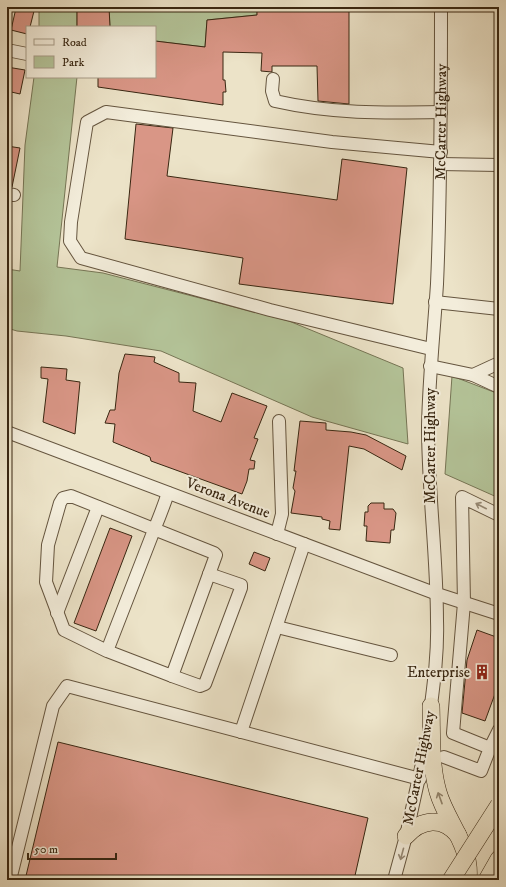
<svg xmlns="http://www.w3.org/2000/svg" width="506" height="887" font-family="'IM FELL DW Pica',serif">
	<rect width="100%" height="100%" fill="#ece3c8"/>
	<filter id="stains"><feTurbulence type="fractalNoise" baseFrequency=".005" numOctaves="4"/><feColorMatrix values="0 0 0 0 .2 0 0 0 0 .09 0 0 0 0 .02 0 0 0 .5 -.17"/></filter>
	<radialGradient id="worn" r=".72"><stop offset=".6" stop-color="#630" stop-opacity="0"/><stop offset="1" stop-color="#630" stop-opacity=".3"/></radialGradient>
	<g fill="#b4c499" stroke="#767555">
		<rect x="39" y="7" width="38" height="20"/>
		<polygon points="109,7 257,7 257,15 207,20 205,47 155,41 155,27 110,27"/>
		<polygon points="34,77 77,77 57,267 103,273 289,321 403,368 408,444 312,417 161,351 66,336 17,331 7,328 7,269 20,271 25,145"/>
		<polygon points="452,376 499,394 499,498 445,474"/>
	</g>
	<g fill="#d99686" stroke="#382611">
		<polygon points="77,7 109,7 110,27 77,27"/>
		<polygon points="257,7 349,7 349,104 318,101 317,66 272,66 272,72 261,71 262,53 223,52 223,80 225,80 226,92 223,92 223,105 98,87 98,77 155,77 155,41 205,47 207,20 257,15"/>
		<polygon points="16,8 34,11 30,27 27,27 27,34 11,30"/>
		<polygon points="7,67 25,70 20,94 7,91"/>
		<polygon points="136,124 173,128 167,176 337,200 342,159 407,168 393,304 239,284 243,258 125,239"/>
		<polygon points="7,146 20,148 12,187 7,187"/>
		<polygon points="125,354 155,357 154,362 179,373 179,382 196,383 193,411 221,422 232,393 267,406 254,438 258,439 250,460 255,461 254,469 249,469 247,481 242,494 151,461 150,457 113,442 115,424 105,423 110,410 115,410 119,373"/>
		<polygon points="41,367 67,369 66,380 80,382 75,434 43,422 48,379 41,378"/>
		<polygon points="300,421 326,423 326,430 351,432 366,435 406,456 402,470 364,449 349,446 340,530 329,529 330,521 322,519 322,517 291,513 295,491 293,488 296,471 294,471"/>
		<polygon points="371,503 384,503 384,509 393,509 396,513 394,530 391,530 390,543 366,541 367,526 364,526 365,512 368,512 368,506"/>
		<polygon points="110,528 132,536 96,631 74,623"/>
		<polygon points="254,552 270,558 265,571 249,564"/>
		<polygon points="477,630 499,638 499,683 485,721 462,713 467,660"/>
		<polygon points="58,742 368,818 354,880 25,880"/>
	</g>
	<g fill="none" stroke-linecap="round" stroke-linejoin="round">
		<defs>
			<g id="minor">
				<polyline points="7,50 27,54"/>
				<path d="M273 79 272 91 275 101C332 114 383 113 441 112"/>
				<polyline points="440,164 499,165"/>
				<polyline points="7,194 14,195"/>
				<polyline points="435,302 499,309"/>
				<polyline points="431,349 270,310 81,258 70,241 71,222 87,122 106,112 332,142 441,152"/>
				<polyline points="430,366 473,375 499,387"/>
				<polyline points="473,375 499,363"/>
				<polyline points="7,432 437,594 499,614"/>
				<polyline points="277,534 282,514 279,421"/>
				<polyline points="57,613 98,507"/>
				<polyline points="277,627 391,655"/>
				<path d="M107 651 172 676 216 555 214 553 71 496 63 498 60 503 48 545 46 582 64 630 107 651 154 530C159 518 164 505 168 493"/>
				<polyline points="172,676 200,686 205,684 241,588 241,585 209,574"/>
				<path id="s1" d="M430 713C434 682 438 652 437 621 437 556 428 491 428 426 429 378 434 331 437 284 441 192 441 99 441 7"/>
				<polyline points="241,732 304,544"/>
				<polyline points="490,748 499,730"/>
				<polyline points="444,757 481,771 490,748 453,733 464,603 462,497 499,515"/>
				<polyline points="10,880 53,706 67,686 420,779"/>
				<polyline points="394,880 406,836 427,741"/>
			</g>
			<g id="highway">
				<path d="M431 706C432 734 430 764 438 792 447 823 472 846 468 880"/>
				<path d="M406 836C421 819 443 816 458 835"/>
				<polyline points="487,880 499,859"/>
			</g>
		</defs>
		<use href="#minor" stroke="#65553f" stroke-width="14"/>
		<use href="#highway" stroke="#382611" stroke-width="18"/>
		<use href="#minor" stroke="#f3eddb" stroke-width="12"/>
		<use href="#highway" stroke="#ece3c8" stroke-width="17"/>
		<defs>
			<polyline id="highway-bridge" points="451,880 499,805"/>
		</defs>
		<use href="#highway-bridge" stroke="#382611" stroke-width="18" stroke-linecap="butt"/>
		<use href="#highway-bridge" stroke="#ece3c8" stroke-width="17"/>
	</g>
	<defs><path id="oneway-shaft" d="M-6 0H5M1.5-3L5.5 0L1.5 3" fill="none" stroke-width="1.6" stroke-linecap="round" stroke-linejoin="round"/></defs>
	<g stroke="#968a76">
		<use href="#oneway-shaft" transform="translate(481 506) rotate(-153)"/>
		<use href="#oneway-shaft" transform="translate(402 854) rotate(105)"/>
	</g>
	<use stroke="#92846c" href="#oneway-shaft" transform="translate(440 798) rotate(-110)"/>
	<defs>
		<symbol id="building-bare" viewBox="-9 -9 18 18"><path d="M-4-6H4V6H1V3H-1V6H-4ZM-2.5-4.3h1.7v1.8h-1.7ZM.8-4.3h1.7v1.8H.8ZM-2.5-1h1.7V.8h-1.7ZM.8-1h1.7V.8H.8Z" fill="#8f2418" stroke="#f3eddb" stroke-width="2.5" paint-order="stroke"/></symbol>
	</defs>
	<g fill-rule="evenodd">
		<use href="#building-bare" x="471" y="661" width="22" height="22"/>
	</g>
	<g text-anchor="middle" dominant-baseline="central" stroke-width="4" stroke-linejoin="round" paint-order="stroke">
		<g font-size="15" fill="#382611" stroke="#f3eddb">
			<text stroke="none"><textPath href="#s1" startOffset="592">McCarter Highway</textPath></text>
			<text transform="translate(430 446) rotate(-90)">McCarter Highway</text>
			<text transform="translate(228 498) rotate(21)">Verona Avenue</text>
			<text transform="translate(419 768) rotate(-79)">McCarter Highway</text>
		</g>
		<g font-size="15" fill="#382611" stroke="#f3eddb" text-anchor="end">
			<text x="470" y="672">Enterprise</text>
		</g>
	</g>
	<rect width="506" height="887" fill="none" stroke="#ece3c8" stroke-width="24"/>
	<rect x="8" y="8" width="490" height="871" fill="none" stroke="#382611" stroke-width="2"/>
	<rect x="12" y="12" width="482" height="863" fill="none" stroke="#382611"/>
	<rect x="26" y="26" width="130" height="52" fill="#f3eddb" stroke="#a89d8a"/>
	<rect x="34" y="39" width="20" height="6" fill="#f3eddb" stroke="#a89d8a"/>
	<text x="62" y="46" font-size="12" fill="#382611">Road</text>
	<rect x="34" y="56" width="20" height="12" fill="#b4c499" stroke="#a89d8a"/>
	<text x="62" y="66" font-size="12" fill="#382611">Park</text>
	<path d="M28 853v6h88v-6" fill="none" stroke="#382611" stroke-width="2"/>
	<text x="34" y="853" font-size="12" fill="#382611" stroke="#f3eddb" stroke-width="3" paint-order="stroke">50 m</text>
	<rect width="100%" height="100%" filter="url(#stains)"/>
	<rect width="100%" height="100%" fill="url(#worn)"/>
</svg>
